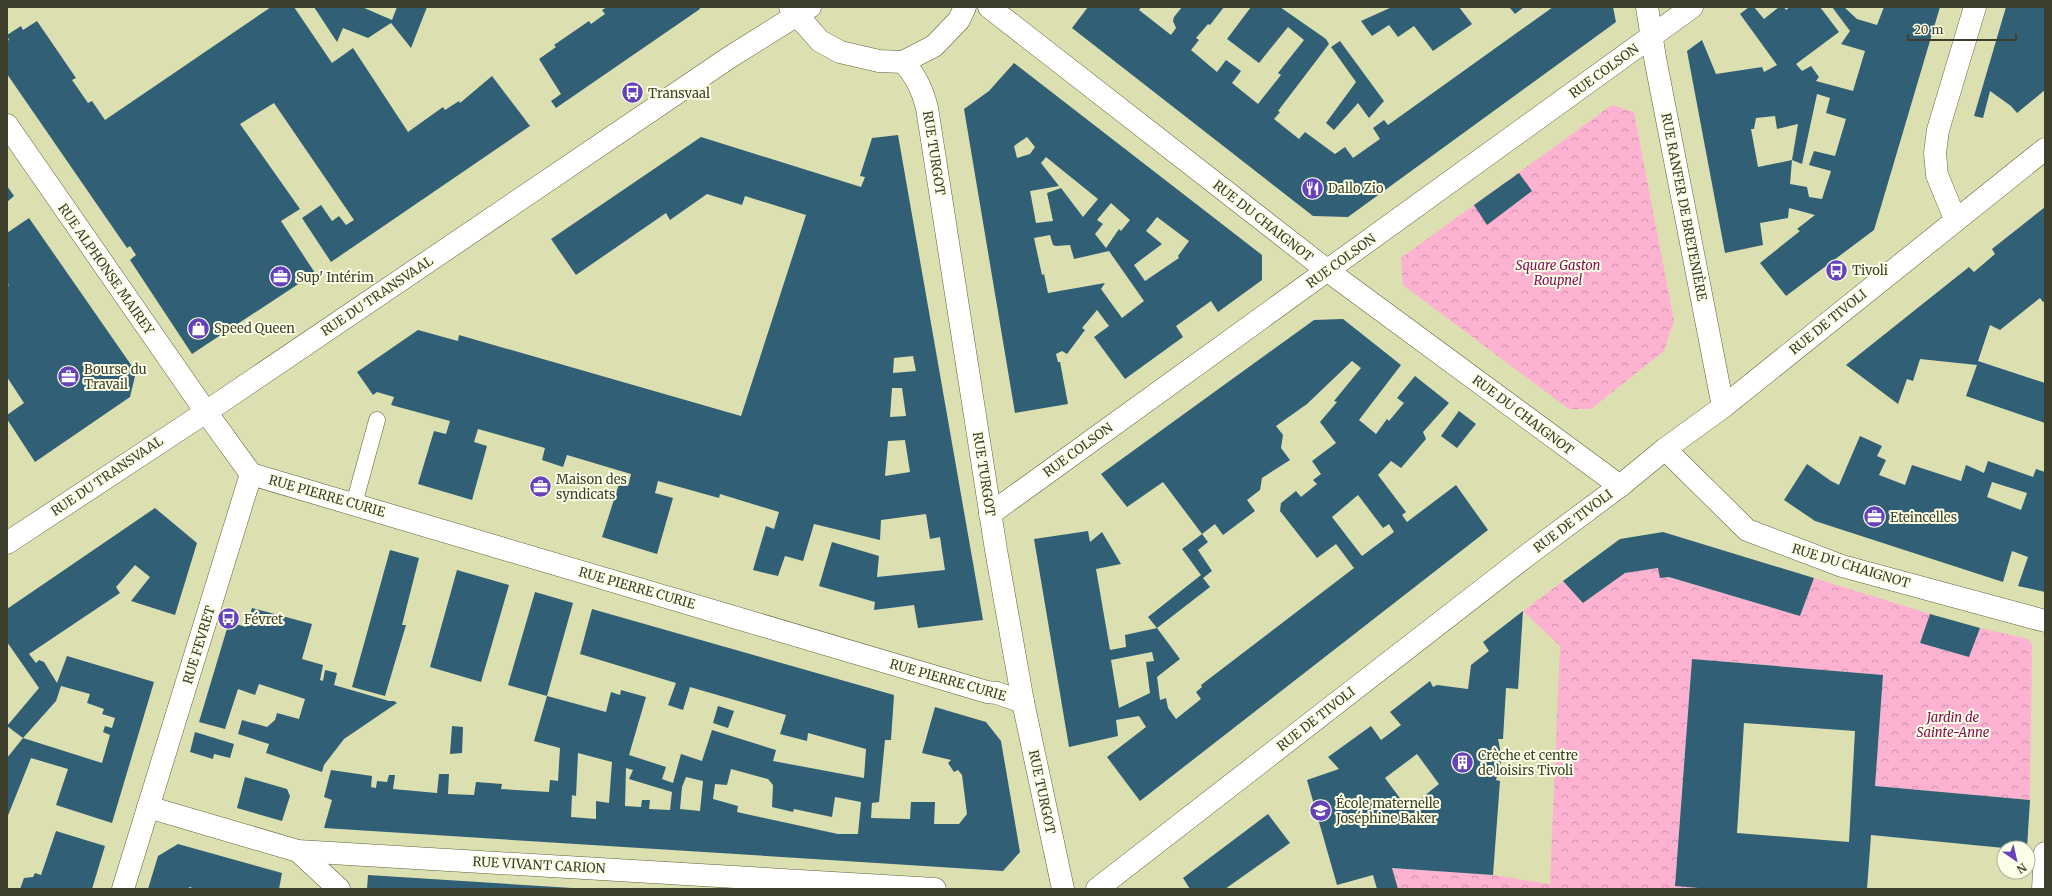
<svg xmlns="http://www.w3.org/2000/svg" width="2052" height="896" font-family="Merriweather,serif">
	<defs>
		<pattern id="park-crowns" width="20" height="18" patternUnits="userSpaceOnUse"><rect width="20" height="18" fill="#fdb2d2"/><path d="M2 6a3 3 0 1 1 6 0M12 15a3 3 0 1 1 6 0" fill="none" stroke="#ce92ab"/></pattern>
	</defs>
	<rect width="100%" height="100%" fill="#dce0b1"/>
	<g fill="url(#park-crowns)">
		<polygon points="1612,105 1634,112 1674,321 1664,351 1591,409 1569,409 1403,285 1401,258"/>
		<polygon points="1658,568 1669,577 1800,616 1814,578 1930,614 1920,643 1969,657 1980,628 2028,639 2032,645 2030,800 1875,786 1883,675 1692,659 1675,886 1710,889 1398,889 1392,868 1493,875 1550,884 1560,646 1523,611 1563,581 1583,603 1625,573"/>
	</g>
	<g fill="#315f76" fill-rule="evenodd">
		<polygon points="271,7 294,7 332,63 353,48 408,132 443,107 445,110 459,101 460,103 492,76 530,126 331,262 302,218 321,205 332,221 339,216 346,225 354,220 274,103 240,124 300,209 281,221 315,273 192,354 130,260 136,255 130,246 127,248 7,74 7,41 9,40 7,35 21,26 23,30 37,21 76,78 72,80 88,103 92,101 105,120"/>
		<polygon points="314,7 362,7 392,20 397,7 427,7 411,48 391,23 368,38 343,28 337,42"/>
		<polygon points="607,7 699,7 700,9 556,108 551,101 561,94 539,59 556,47 554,45 589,21 591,24 605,14 602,10"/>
		<polygon points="1088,7 1141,7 1139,10 1171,35 1176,28 1173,21 1174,17 1182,7 1224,7 1210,25 1208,24 1196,38 1199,40 1191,50 1217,72 1226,60 1241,71 1232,83 1258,104 1281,75 1278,73 1304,40 1288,27 1259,63 1227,39 1251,7 1280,7 1326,39 1329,44 1278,111 1280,112 1274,119 1299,139 1305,132 1335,154 1345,147 1353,158 1380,139 1373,128 1384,120 1388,125 1553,7 1613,7 1616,22 1348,217 1313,216 1072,28"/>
		<polygon points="1392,7 1459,7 1472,24 1433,51 1414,26 1398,37 1389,25 1372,36 1361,21"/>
		<polygon points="1509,7 1524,7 1515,14"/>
		<path d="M1749 7H1754L1764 19 1779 7H1784L1786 10 1790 7H1820L1839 32 1796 64 1802 71 1811 66 1819 77 1816 81 1853 91 1865 51 1841 44 1850 31 1832 7H1844L1857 19 1877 25 1884 7H1940L1874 230 1786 296 1760 263 1800 231 1797 229 1815 215 1789 208 1788 218 1760 223 1763 245 1725 253 1687 51 1702 40 1716 74 1762 67 1764 72 1777 65 1740 14ZM1817 94 1830 98 1826 113 1846 119 1835 156 1814 151 1809 165 1831 171 1822 199 1809 197 1807 187 1790 184 1792 160 1758 167 1751 129H1754L1756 118 1775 116 1777 129 1798 124 1792 160 1802 164Z"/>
		<polygon points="2006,7 2045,7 2045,90 2017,113 2011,106 1990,91 1983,118 1974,116"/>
		<polygon points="1340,41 1384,101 1369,118 1358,103 1334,130 1326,123 1356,82 1331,47"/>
		<path d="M1014 63 1262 255V280L1218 312 1211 301 1176 326 1183 337 1125 379 1094 337 1109 326 1097 310 1082 328 1085 330 1067 354 1062 351 1056 354 1058 362H1060L1068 404 1015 413 964 109 989 91ZM1027 137 1035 147 1030 154 1017 158 1014 146ZM1046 157 1098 199 1083 217 1061 188 1047 193 1053 221 1036 223 1030 191 1059 186 1041 163ZM1111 203 1130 220 1121 231 1119 229 1106 248 1095 234 1103 224 1097 220ZM1157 217 1189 241 1178 256 1179 258 1145 281 1134 265 1162 244 1146 231ZM1050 235 1053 245 1056 246 1070 245 1074 259 1109 251 1144 301 1122 318 1101 289 1105 283 1048 293 1044 274 1042 275 1034 238Z"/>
		<path d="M898 135 983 620 918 628 914 605 874 610 875 602 819 586 832 542 879 556 877 577 945 570 940 537 930 539 926 514 881 520 880 540 814 524 803 561 785 556 778 576 753 570 766 526 774 529 779 512 720 494 719 498 658 481 655 493 673 498 657 554 602 537 619 484 628 486 631 474 567 455 563 467 542 460 545 448 478 429 474 442 487 446 472 500 418 484 434 431 446 434 450 421 391 405 394 397 377 392 373 395 357 372 418 330 458 341 459 335 741 416 806 215 745 196 742 205 707 194 670 220 666 213 576 275 551 239 701 137 861 187 865 177 860 176 872 138ZM913 356 916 371 893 373 894 358ZM892 388H902L906 416 890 417ZM905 440 910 472 885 476 888 441Z"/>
		<polygon points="1519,173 1532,191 1487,225 1474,205"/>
		<polygon points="7,186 14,196 7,202"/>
		<polygon points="2045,207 2045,301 2043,302 2040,298 2000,330 1990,325 1978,361 2045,383 2045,423 1966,396 1977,365 1920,359 1913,381 1907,379 1898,404 1846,365 1969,267 1974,272 1995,254 1992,249"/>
		<polygon points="29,218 136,372 130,397 35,462 7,419 7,415 24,403 7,377 7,286 9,285 7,283 7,233"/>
		<path d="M1343 319 1401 365 1359 420 1376 434 1387 419 1389 421 1404 403 1397 398 1415 376 1449 403 1423 432 1426 439 1401 468 1391 461 1378 475 1406 512 1402 515 1407 522 1456 485 1488 530 1140 801 1107 757 1146 727 1139 716 1116 720 1118 736 1069 747 1034 539 1088 531 1090 542 1102 532 1121 564 1096 569 1110 650 1126 647 1125 635 1157 628 1180 659 1157 677 1160 700 1166 698 1168 708 1176 719 1201 699 1196 692 1202 687 1201 685 1354 568 1336 544 1317 558 1280 511 1281 503 1296 491 1301 497 1317 484 1313 480 1321 474 1312 461 1336 443 1320 422 1337 402 1334 401 1361 368 1352 361 1307 404 1276 426 1283 435 1281 448 1290 460 1262 478 1260 490 1247 500 1255 511 1223 535 1215 524 1202 534 1208 542 1198 550 1212 571 1203 578 1210 587 1157 628 1148 617 1201 575 1182 549 1202 534 1163 482 1127 507 1101 474 1314 320ZM1358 495 1383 528 1389 524 1394 532 1362 556 1332 517ZM1152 652 1154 661 1146 662 1150 693 1119 708 1111 660Z"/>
		<polygon points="1459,411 1476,424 1457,448 1441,436"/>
		<path d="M1860 436 1882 446 1877 456 1886 460 1879 475 1905 485 1912 465 1961 481 1966 465 1984 473 1988 461 2033 477 2036 469 2045 472V592L2018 586 2028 557 2012 551 2003 582 1815 521 1784 500 1807 464 1831 481 1839 485ZM1992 482 2027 493 2021 510 1987 497Z"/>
		<polygon points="155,508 197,543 175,615 131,601 150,577 135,565 116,587 120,593 29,654 36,663 39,660 44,662 57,683 67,656 154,682 112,823 56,805 68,769 31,758 7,818 7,758 23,738 102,763 110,735 103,732 105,726 112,728 115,718 102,714 104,709 87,703 90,694 61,686 56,701 23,738 7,726 39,688 7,642 7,609"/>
		<polygon points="1663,532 1814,578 1800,616 1669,577 1660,578 1658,568 1625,573 1583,603 1563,581 1620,539"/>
		<polygon points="390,550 419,558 402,625 406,625 385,696 352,687"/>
		<polygon points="457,570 509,585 481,682 430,667"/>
		<polygon points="535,592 573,603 547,696 508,685"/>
		<polygon points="252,608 312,624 302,659 323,665 320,680 323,681 325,670 337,673 334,685 389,701 394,701 397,703 344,739 324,765 322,772 266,753 269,744 238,734 242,720 267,727 275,720 277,713 299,719 305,699 259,684 255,695 238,689 225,729 199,722 229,622 246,627"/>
		<path d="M592 609 894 695 891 740H885L879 802 872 803 871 818 910 819 911 802H935L934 824H959L967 814 962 775 958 770 954 772 948 763 951 760 922 753 935 707 986 722 1001 741 1020 852 1003 871 324 828 332 800 324 797 331 770 372 776 371 787 376 788 377 781 387 782 389 775H395L393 789 437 793 439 774H449L448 794 474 795 476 782 502 784 501 789 549 792 550 780 558 781 560 748 534 741 547 696 606 712 611 692 620 695 621 690 646 697 629 755 666 767 662 779 673 783 681 754 702 761 712 730 776 750 773 761 864 778 866 749 808 733 807 741 780 734 786 715 690 687 683 710 668 705 676 683 580 654ZM578 753 612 762 609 803 596 801V819L571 817 572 795 576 796ZM626 768 633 770 629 779 672 792 670 810 649 809 650 800H642L641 807 625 806ZM731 769 768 779 773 785 772 807 793 812 794 809 832 817 835 797 861 802 858 834H838L737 812 738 806 713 799 715 784 727 785ZM686 777 703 781 700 811 680 809 682 787Z"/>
		<path d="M1523 611 1518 689 1506 688 1503 739H1498L1502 759 1496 780 1500 781 1493 875 1392 868 1398 889H1377L1373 875 1337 885 1307 780 1339 769 1328 757 1371 726 1381 740 1401 725 1390 712 1430 681 1433 687 1437 685 1468 689 1471 665 1489 651 1483 642ZM1417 754 1439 784 1408 809 1385 778Z"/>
		<polygon points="1930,614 1980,628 1969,657 1920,643"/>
		<path d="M1692 659 1883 675 1875 786 2030 800 2027 848H2004L1871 835 1867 889H1710L1675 886ZM1744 723 1855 731 1849 842 1737 833Z"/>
		<polygon points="718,706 734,711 728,728 713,723"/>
		<polygon points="452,726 463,727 462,753 450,754"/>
		<polygon points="195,732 234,744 230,758 214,754 213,759 190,752"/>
		<polygon points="245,777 287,789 290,796 282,821 237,808"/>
		<polygon points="1268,814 1290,843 1225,889 1190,889 1183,878"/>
		<polygon points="56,831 105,846 92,889 20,889 24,878 33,877 35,873 41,875"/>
		<polygon points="178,844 282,873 279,889 197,889 189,887 189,889 148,889 158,856"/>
		<polygon points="368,875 572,888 572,889 367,889"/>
	</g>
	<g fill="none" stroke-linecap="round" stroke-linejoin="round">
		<defs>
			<polyline id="lane" points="354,504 377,420"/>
			<g id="street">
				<polyline points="790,7 820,41 840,52 879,61 903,62 934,46 959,20 965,7"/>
				<polyline points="989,7 1328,271 1620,486"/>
				<polyline points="1647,7 1655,58 1723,407"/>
				<path d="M903 62C916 76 922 89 927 108L996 550 1023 702 1063 889"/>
				<polyline points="7,125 206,412"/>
				<polyline points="1955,219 1937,175 1935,153 1938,130 1975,7"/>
				<polyline points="1665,449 1747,530 1842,566 2045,621"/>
				<polyline points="251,474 987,692 997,693 1023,702"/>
				<polyline points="990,514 1692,7"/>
				<polyline points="148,807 298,851 935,889"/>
				<polyline points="298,851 339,889"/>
				<polyline points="2043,889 2045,853"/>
			</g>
			<g id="secondary">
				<polyline points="7,543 206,412 730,57 810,7"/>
				<polyline points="123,889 251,474 206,412"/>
				<polyline points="1097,889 1530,553 1620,486 1665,449 1723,407 2045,149"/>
			</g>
		</defs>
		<use href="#lane" stroke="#5f6237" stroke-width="17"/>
		<use href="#street" stroke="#5f6237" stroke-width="23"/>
		<use href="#secondary" stroke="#5f6237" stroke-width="23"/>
		<use href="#lane" stroke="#fff" stroke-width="16"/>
		<use href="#street" stroke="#fff" stroke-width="22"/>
		<use href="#secondary" stroke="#fff" stroke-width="22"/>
	</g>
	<defs>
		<symbol id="bus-disc" viewBox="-11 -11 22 22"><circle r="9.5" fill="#6542bb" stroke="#fcffe7"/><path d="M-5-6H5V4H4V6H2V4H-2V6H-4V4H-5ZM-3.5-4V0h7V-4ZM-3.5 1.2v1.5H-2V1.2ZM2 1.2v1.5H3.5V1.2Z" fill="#fff"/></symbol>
		<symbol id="restaurant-disc" viewBox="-11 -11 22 22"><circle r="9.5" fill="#6542bb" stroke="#fcffe7"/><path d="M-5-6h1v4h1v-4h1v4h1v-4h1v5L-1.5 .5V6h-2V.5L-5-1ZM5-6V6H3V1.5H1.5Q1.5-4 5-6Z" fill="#fff"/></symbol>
		<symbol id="office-disc" viewBox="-11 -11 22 22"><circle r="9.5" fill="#6542bb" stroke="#fcffe7"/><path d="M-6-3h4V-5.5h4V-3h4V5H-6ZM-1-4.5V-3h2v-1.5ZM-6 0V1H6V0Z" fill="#fff"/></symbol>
		<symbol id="shop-disc" viewBox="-11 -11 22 22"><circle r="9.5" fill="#6542bb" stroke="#fcffe7"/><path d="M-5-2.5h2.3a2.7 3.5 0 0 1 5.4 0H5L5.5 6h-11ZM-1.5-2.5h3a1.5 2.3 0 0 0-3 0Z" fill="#fff"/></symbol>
		<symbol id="building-disc" viewBox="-11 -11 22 22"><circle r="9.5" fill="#6542bb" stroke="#fcffe7"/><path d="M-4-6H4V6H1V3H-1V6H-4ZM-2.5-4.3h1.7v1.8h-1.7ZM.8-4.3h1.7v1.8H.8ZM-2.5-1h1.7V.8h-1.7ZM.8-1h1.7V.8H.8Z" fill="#fff"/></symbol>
		<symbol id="school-disc" viewBox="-11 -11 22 22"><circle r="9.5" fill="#6542bb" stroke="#fcffe7"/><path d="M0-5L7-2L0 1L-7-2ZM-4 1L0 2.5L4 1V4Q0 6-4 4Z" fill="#fff"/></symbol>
	</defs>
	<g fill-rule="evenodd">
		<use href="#bus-disc" x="620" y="80" width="25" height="25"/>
		<use href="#restaurant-disc" x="1300" y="176" width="25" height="25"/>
		<use href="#bus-disc" x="1824" y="258" width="25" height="25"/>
		<use href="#office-disc" x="268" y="264" width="25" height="25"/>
		<use href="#shop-disc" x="186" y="316" width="25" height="25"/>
		<use href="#office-disc" x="56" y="364" width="25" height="25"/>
		<use href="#office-disc" x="528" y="474" width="25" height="25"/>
		<use href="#office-disc" x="1862" y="504" width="25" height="25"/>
		<use href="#bus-disc" x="216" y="606" width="25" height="25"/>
		<use href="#building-disc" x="1450" y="750" width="25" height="25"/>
		<use href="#school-disc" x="1308" y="798" width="25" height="25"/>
	</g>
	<g text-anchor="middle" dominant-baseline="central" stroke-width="4" stroke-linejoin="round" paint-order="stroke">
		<g font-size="13" fill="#3d3f2c" stroke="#fcffe7">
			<text transform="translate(1604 71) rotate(-36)">RUE COLSON</text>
			<text transform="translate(934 153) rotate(81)">RUE TURGOT</text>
			<text transform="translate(1684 207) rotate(79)">RUE RANFER DE BRETENIÈRE</text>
			<text transform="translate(1263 221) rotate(38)">RUE DU CHAIGNOT</text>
			<text transform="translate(1341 261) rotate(-36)">RUE COLSON</text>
			<text transform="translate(106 269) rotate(55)">RUE ALPHONSE MAIREY</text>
			<text transform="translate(377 296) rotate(-34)">RUE DU TRANSVAAL</text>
			<text transform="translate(1828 322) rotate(-39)">RUE DE TIVOLI</text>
			<text transform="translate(1523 415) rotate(37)">RUE DU CHAIGNOT</text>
			<text transform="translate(1078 450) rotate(-36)">RUE COLSON</text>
			<text transform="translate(984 474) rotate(81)">RUE TURGOT</text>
			<text transform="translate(107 476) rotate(-34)">RUE DU TRANSVAAL</text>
			<text transform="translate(327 496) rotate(16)">RUE PIERRE CURIE</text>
			<text transform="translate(1573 521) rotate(-37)">RUE DE TIVOLI</text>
			<text transform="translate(1851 566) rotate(17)">RUE DU CHAIGNOT</text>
			<text transform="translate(637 588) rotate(16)">RUE PIERRE CURIE</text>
			<text transform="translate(199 645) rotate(-73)">RUE FEVRET</text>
			<text transform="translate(948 680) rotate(16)">RUE PIERRE CURIE</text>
			<text transform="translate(1316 719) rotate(-38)">RUE DE TIVOLI</text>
			<text transform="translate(1042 792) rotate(78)">RUE TURGOT</text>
			<text transform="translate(539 865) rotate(3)">RUE VIVANT CARION</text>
		</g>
		<g font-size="13" fill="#3d3f2c" stroke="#fcffe7" text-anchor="start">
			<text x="648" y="93">Transvaal</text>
			<text x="1328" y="188">Dallo Zio</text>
			<text x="1852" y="270">Tivoli</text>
			<text x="296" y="277">Sup' Intérim</text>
			<text x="214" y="328">Speed Queen</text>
			<text x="84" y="369">Bourse du<tspan x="84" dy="15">Travail</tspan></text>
			<text x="556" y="479">Maison des<tspan x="556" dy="15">syndicats</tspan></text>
			<text x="1890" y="517">Eteincelles</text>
			<text x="244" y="619">Févret</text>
			<text x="1478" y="755">Crèche et centre<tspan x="1478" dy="15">de loisirs Tivoli</tspan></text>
			<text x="1336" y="803">École maternelle<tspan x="1336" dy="15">Joséphine Baker</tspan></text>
		</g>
		<g font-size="13" font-style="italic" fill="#840e53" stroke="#fcffe7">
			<text x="1558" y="265">Square Gaston<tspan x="1558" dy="15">Roupnel</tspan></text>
			<text x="1953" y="717">Jardin de<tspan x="1953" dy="15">Sainte-Anne</tspan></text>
		</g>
	</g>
	<rect width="2052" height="896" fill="none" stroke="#3d3f2c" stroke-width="16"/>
	<g transform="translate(2016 860) rotate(146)"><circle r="19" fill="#fcffe7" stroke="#b0b29c"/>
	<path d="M0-3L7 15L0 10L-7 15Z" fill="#6542bb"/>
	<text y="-6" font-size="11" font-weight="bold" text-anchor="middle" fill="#3d3f2c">N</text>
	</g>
	<path d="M1908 34v6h108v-6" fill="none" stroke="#3d3f2c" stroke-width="2"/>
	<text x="1914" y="34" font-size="12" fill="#3d3f2c" stroke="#fcffe7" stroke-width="3" paint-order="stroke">20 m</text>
</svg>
